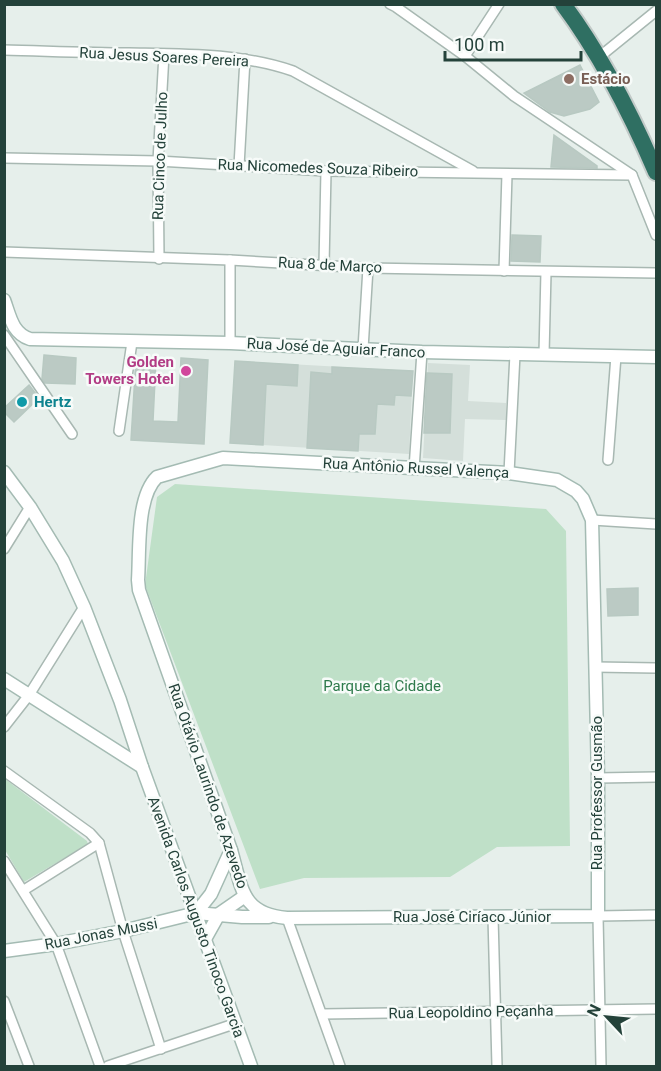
<svg xmlns="http://www.w3.org/2000/svg" width="661" height="1071" font-family="Roboto,sans-serif">
	<rect width="100%" height="100%" fill="#e6efeb"/>
	<g fill="#d4dfda">
		<polygon points="235,361 413,371 409,454 230,443"/>
		<polygon points="428,363 470,365 468,401 506,403 506,420 465,419 463,461 423,458"/>
	</g>
	<g fill="#bfe0c8">
		<polygon points="175,484 546,509 566,531 570,846 497,847 450,877 304,878 260,889 145,585 157,497"/>
		<polygon points="5,779 87,841 88,844 24,882 5,850"/>
	</g>
	<g fill="#bbcac4" stroke="#b8c9c2" stroke-width="1.5">
		<polygon points="580,65 599,102 590,109 564,116 550,112 524,93"/>
		<polygon points="554,135 597,166 597,168 551,167"/>
		<polygon points="512,235 541,236 540,262 511,261"/>
		<polygon points="44,355 76,358 75,384 45,383 42,379"/>
		<polygon points="181,358 208,360 204,444 131,440 136,359 156,360 153,421 178,422"/>
		<polygon points="235,361 298,365 297,386 266,384 263,445 230,443"/>
		<polygon points="332,367 413,371 411,396 395,395 394,405 377,404 375,434 359,434 358,451 307,448 311,372 332,374"/>
		<polygon points="427,373 452,374 450,433 424,433"/>
		<polygon points="29,385 39,398 14,422 4,412 4,408"/>
		<polygon points="638,588 638,615 608,616 607,589"/>
	</g>
	<g fill="none" stroke-linecap="round" stroke-linejoin="round">
		<defs>
			<g id="street">
				<polyline points="390,4 396,7 465,56 514,96 632,175 656,235"/>
				<path d="M4 50C46 51 87 53 129 53 184 54 241 53 293 71L473 171"/>
				<polyline points="465,56 499,4"/>
				<polyline points="598,58 656,11"/>
				<polyline points="4,158 158,161 326,171 632,175"/>
				<polyline points="239,166 245,59"/>
				<polyline points="4,252 230,260 368,268 656,273"/>
				<polyline points="159,259 158,161 164,54"/>
				<polyline points="324,265 326,171"/>
				<polyline points="504,271 507,174"/>
				<polyline points="4,335 72,434"/>
				<polyline points="230,343 230,260"/>
				<polyline points="363,349 368,268"/>
				<polyline points="544,354 546,272"/>
				<polyline points="119,431 132,342"/>
				<polyline points="608,460 616,356"/>
				<polyline points="414,469 422,352"/>
				<polyline points="509,473 515,354"/>
				<polyline points="592,520 656,524"/>
				<polyline points="4,549 30,507"/>
				<polyline points="595,667 656,668"/>
				<polyline points="4,727 29,695 84,607"/>
				<polyline points="4,771 90,833 99,843 123,931 161,1049"/>
				<polyline points="598,778 656,777"/>
				<polyline points="4,861 56,944 100,1066"/>
				<polyline points="24,890 99,843"/>
				<polyline points="493,917 497,1066"/>
				<polyline points="287,918 340,1066"/>
				<polyline points="4,1001 29,1066"/>
				<polyline points="322,1014 656,1009"/>
				<polyline points="108,1066 234,1024"/>
				<polyline points="601,1066 598,916 656,915"/>
			</g>
			<g id="secondary">
				<path d="M4 300C10 316 12 333 30 339L230 343 422 352 656 357"/>
				<path d="M223 458 509 473 557 480 576 491 583 499 592 520 598 778V916L287 918C241 914 242 888 231 850L139 590 138 580C140 551 136 497 157 477Z"/>
				<polyline points="4,472 30,507 63,561 84,607 120,700 142,767 251,1066"/>
				<polyline points="4,679 142,767"/>
				<polyline points="196,913 211,894 231,850"/>
				<polyline points="205,939 219,914 245,896"/>
				<polyline points="4,951 56,944 123,931 196,913 242,917 269,917"/>
			</g>
			<path id="highway" d="M563 4C601 55 631 114 656 172"/>
		</defs>
		<use href="#street" stroke="#a8b8b2" stroke-width="12"/>
		<use href="#secondary" stroke="#a4bbb3" stroke-width="15"/>
		<use href="#highway" stroke="#c2cac8" stroke-width="20"/>
		<use href="#street" stroke="#fff" stroke-width="9"/>
		<use href="#secondary" stroke="#fff" stroke-width="12"/>
		<use href="#highway" stroke="#2f6f62" stroke-width="16"/>
	</g>
	<circle fill="#8d6e63" stroke="#f7fbf9" stroke-width="2" cx="569" cy="79" r="6"/>
	<circle fill="#d1479c" stroke="#f7fbf9" stroke-width="2" cx="186" cy="371" r="6"/>
	<circle fill="#0f9aa8" stroke="#f7fbf9" stroke-width="2" cx="22" cy="402" r="6"/>
	<g text-anchor="middle" dominant-baseline="central" stroke-width="5" stroke-linejoin="round" paint-order="stroke">
		<g font-size="15" fill="#24423a" stroke="#f7fbf9">
			<text transform="translate(164 57) rotate(3)">Rua Jesus Soares Pereira</text>
			<text transform="translate(160 156) rotate(-88)">Rua Cinco de Julho</text>
			<text transform="translate(318 168) rotate(2)">Rua Nicomedes Souza Ribeiro</text>
			<text transform="translate(330 265) rotate(3)">Rua 8 de Março</text>
			<text transform="translate(336 348) rotate(3)">Rua José de Aguiar Franco</text>
			<text transform="translate(416 468) rotate(3)">Rua Antônio Russel Valença</text>
			<text transform="translate(208 786) rotate(71)">Rua Otávio Laurindo de Azevedo</text>
			<text transform="translate(597 793) rotate(-90)">Rua Professor Gusmão</text>
			<text transform="translate(196 917) rotate(70)">Avenida Carlos Augusto Tinoco Garcia</text>
			<text x="472" y="917">Rua José Ciríaco Júnior</text>
			<text transform="translate(101 934) rotate(-11)">Rua Jonas Mussi</text>
			<text transform="translate(471 1012) rotate(-1)">Rua Leopoldino Peçanha</text>
		</g>
		<g font-size="15" font-weight="bold" fill="#785e54" stroke="#f7fbf9" text-anchor="start">
			<text x="581" y="79">Estácio</text>
		</g>
		<g font-size="15" font-weight="bold" fill="#b23c85" stroke="#f7fbf9" text-anchor="end">
			<text x="174" y="362">Golden<tspan x="174" dy="17">Towers Hotel</tspan></text>
		</g>
		<g font-size="15" font-weight="bold" fill="#0d838f" stroke="#f7fbf9" text-anchor="start">
			<text x="34" y="402">Hertz</text>
		</g>
		<g font-size="15" fill="#2d7a4b" stroke="#f7fbf9">
			<text x="382" y="686">Parque da Cidade</text>
		</g>
	</g>
	<rect width="661" height="1071" fill="none" stroke="#24423a" stroke-width="12"/>
	<g transform="translate(607 1017) rotate(296)" stroke="#f7fbf9" stroke-width="4.5" paint-order="stroke">
	<path d="M0-4.5L10 22L0 15L-10 22Z" fill="#24423a"/>
	<text y="-9" font-size="16" font-weight="bold" text-anchor="middle" fill="#24423a">N</text>
	</g>
	<path d="M445 51v9h136v-9" fill="none" stroke="#24423a" stroke-width="3"/>
	<text x="454" y="51" font-size="18" fill="#24423a" stroke="#f7fbf9" stroke-width="4.5" paint-order="stroke">100 m</text>
</svg>
